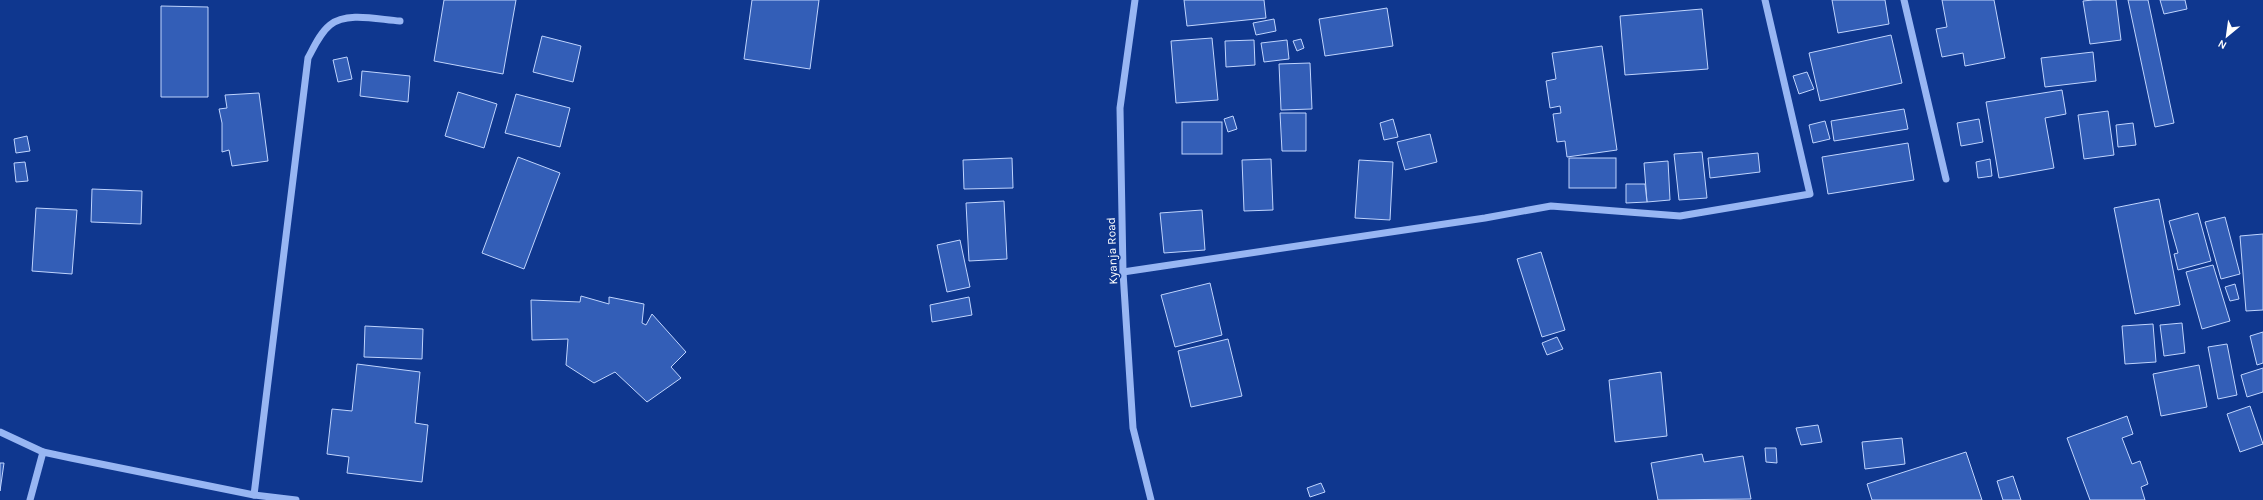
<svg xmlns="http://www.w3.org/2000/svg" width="2263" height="500" font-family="Karla,sans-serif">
	<rect width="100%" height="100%" fill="#0f378f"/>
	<g fill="#335eb7" stroke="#bfd4fe">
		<polygon points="444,0 516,0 503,74 434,61"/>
		<polygon points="752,0 819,0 810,69 744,59"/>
		<polygon points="1184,0 1264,0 1266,18 1187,26"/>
		<polygon points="1832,0 1885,0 1889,24 1838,33"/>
		<polygon points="1942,0 1994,0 2005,58 1965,66 1963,53 1942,57 1936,29 1947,27"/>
		<polygon points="2093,0 2116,0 2121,40 2090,44 2083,1"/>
		<polygon points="2128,0 2148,0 2174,123 2155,127"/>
		<polygon points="2160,0 2185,0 2187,9 2164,14"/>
		<polygon points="161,6 208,7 208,97 161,97"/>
		<polygon points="1387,8 1393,46 1325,56 1319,19"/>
		<polygon points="1702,9 1708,69 1625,75 1620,16"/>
		<polygon points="1274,19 1276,31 1256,35 1253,23"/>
		<polygon points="1891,35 1902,83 1820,101 1809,53"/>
		<polygon points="542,36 581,46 573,82 533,72"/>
		<polygon points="1212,38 1218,100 1176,103 1171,41"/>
		<polygon points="1301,39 1304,48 1297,51 1293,41"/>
		<polygon points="1254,40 1255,65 1226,67 1225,41"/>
		<polygon points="1287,40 1289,59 1264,62 1261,43"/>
		<polygon points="1602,46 1617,150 1567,157 1565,141 1557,142 1553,114 1561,113 1560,106 1550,108 1546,81 1556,79 1552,53"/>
		<polygon points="2093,52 2096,81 2045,87 2041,58"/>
		<polygon points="347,57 352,79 338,82 333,60"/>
		<polygon points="1310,63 1312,109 1281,110 1279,64"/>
		<polygon points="362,71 410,76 408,102 360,96"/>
		<polygon points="1807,72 1814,89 1799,94 1793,76"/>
		<polygon points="2062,90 2066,114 2045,118 2054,168 1999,178 1986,102"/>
		<polygon points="458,92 497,104 484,148 445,136"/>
		<polygon points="259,93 268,161 232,166 229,150 222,152 222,123 219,109 227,108 225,95"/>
		<polygon points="516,94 570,108 560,147 505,133"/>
		<polygon points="1904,109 1908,129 1834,141 1831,121"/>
		<polygon points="2108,111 2114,155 2084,159 2078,115"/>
		<polygon points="1280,113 1306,113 1306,151 1282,151"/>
		<polygon points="1233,116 1237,129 1228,132 1224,119"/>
		<polygon points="1393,119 1398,137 1384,140 1380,123"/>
		<polygon points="1979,119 1983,142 1961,146 1957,123"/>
		<polygon points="1825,121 1830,139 1813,143 1809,125"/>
		<rect x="1182" y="122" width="40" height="32"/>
		<polygon points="2133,123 2136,145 2118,147 2116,125"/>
		<polygon points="1430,134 1437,162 1405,170 1397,142"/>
		<polygon points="27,136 30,151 16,153 14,139"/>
		<polygon points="1908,143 1914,180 1828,194 1822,157"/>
		<polygon points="1702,152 1707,198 1679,200 1674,154"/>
		<polygon points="1758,153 1760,172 1710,178 1708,158"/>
		<polygon points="518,157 560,173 524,269 482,253"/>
		<polygon points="1012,158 1013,188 964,189 963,160"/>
		<rect x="1569" y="158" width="47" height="30"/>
		<polygon points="1271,159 1273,210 1244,211 1242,160"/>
		<polygon points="1990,159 1992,176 1978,178 1976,162"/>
		<polygon points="1359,160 1393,162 1390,220 1355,218"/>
		<polygon points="1668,161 1670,200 1647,202 1644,163"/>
		<polygon points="25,162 28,181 16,182 14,163"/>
		<polygon points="1626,184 1645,184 1647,202 1626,203"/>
		<polygon points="92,189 142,191 141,224 91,222"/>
		<polygon points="2159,199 2180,305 2135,314 2114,208"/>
		<polygon points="1004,201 1007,259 969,261 966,203"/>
		<polygon points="36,208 77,210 72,274 32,271"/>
		<polygon points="1202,210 1205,250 1164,253 1160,213"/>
		<polygon points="2198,213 2211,261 2178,270 2174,254 2178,253 2169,221"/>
		<polygon points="2225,217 2240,274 2221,279 2205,222"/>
		<polygon points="2263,234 2263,310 2246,311 2240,236"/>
		<polygon points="960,240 970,287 947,292 937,245"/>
		<polygon points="1541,252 1565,330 1542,337 1517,259"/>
		<polygon points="2213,265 2230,321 2202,329 2186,272"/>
		<polygon points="1210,283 1222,335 1175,347 1161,295"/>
		<polygon points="2235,284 2239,299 2230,301 2225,287"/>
		<polygon points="581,296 609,304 609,297 644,304 642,323 646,325 652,314 686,352 671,367 681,378 647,402 615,372 594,383 566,365 568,339 532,340 531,300 580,302"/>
		<polygon points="969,297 972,315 932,322 930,305"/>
		<polygon points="2182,323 2185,353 2164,356 2160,325"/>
		<polygon points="2153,324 2156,362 2125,364 2122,326"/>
		<polygon points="365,326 423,329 422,359 364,357"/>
		<polygon points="2263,332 2263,363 2257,365 2250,336"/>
		<polygon points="1557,337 1563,349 1547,355 1542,343"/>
		<polygon points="1228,339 1242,396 1191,407 1178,351"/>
		<polygon points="2227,344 2237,395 2218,399 2208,347"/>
		<polygon points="357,364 420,372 415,423 428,425 422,482 347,473 349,457 327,454 332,409 352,411"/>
		<polygon points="2199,365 2207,407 2161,416 2153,374"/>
		<polygon points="2263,368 2263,392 2247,397 2241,375"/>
		<polygon points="1661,372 1667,436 1615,442 1609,380"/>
		<polygon points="2250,406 2263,444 2240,452 2227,414"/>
		<polygon points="2127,416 2133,434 2122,438 2132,464 2140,461 2148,484 2141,487 2145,500 2090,500 2067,438"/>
		<polygon points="1818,425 1822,442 1801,445 1796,428"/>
		<polygon points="1902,438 1905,464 1865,469 1862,442"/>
		<polygon points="1765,448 1776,448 1777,463 1766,462"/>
		<polygon points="1966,452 1982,500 1872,500 1867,484"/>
		<polygon points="1702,454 1704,462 1743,456 1751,499 1658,500 1651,463"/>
		<polygon points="0,463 4,463 0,491"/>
		<polygon points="2013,476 2021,500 2003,500 1997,481"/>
		<polygon points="1321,483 1325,492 1310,497 1307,488"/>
	</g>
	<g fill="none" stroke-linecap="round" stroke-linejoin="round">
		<g stroke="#98b6f3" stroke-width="7">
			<polyline points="1135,0 1120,108 1123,272 1133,428 1151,500"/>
			<polyline points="1904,0 1946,179"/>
			<polyline points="1123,272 1485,218 1551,206 1680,216 1810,194 1765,0"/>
			<polyline points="0,432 43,452 71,458 254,495 296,500"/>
			<path d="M254 495 308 58C314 47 320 33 330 25 347 11 380 20 400 21"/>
			<polyline points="30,500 43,452"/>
		</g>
	</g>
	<g text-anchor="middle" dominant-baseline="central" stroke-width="3" stroke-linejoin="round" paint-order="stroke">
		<g font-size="12" fill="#fff" stroke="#0f378f">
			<text transform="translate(1112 251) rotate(-92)">Kyanja Road</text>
		</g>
	</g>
	<g transform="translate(2227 36) rotate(209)" stroke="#0f378f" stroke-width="3" paint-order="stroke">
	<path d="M0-3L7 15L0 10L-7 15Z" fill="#ffffff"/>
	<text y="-6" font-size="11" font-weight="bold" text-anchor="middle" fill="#ffffff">N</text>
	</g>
</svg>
